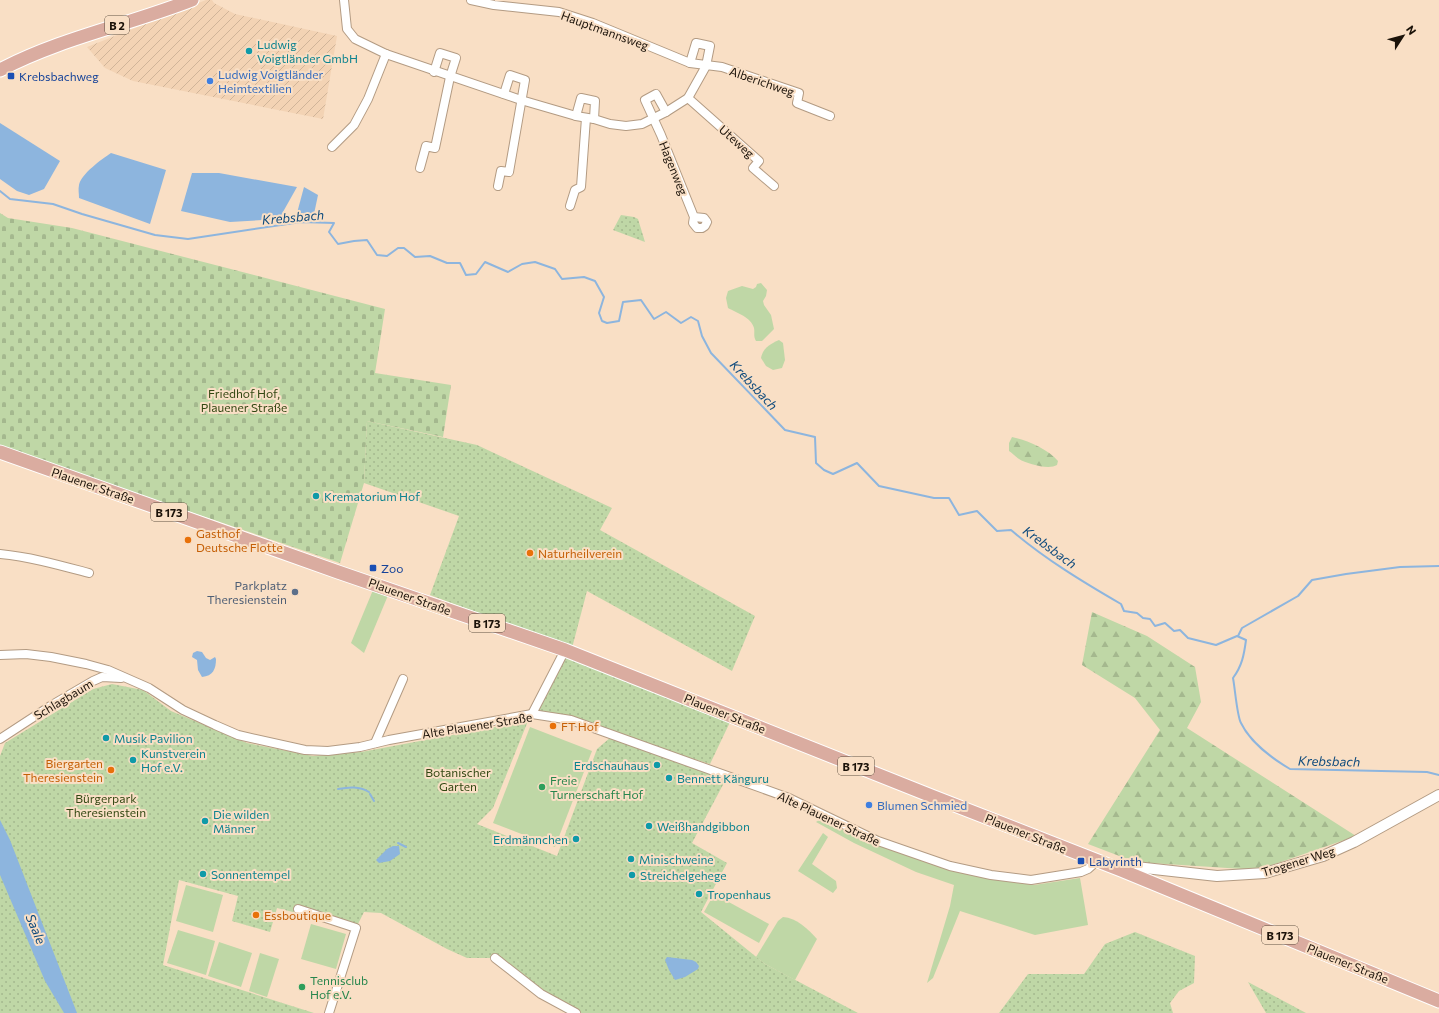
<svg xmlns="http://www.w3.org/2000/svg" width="1439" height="1013" font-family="Commissioner,sans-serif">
	<defs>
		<pattern id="industrial-furrows" width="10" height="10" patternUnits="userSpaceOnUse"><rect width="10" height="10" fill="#f3d3b4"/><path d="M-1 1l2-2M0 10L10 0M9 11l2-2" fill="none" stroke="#d0b499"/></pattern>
		<pattern id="forest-firs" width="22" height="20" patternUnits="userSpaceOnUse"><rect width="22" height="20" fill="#bfd7a6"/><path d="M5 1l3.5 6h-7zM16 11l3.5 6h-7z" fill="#a4b88e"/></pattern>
		<pattern id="cemetery-stones" width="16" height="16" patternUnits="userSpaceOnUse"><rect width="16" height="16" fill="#bfd7a6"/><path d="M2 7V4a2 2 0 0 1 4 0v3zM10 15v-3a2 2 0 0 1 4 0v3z" fill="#a4b88e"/></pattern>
		<pattern id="park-dots" width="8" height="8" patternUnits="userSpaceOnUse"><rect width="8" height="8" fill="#bfd7a6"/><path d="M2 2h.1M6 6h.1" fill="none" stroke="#a4b88e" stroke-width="1.8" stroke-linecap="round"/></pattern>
	</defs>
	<rect width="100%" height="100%" fill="#f9dfc5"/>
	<polygon fill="url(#industrial-furrows)" points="206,0 212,0 214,3 235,14 337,36 323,119 133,81 105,68 87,47"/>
	<g fill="#bfd7a6">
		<path d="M761 283 767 290 766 296 763 301 764 305 771 315 774 329 762 341H756C753 336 755 333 754 328 751 317 737 313 728 308L726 298 728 291 742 286 753 289 756 287 757 284Z"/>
		<path d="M779 340 783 343 785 360 782 368 773 370 766 366 761 358C763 348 770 344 779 340Z"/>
		<polygon points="373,590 389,593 364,653 351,643"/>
		<polygon points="530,727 592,751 555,847 493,823"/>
		<polygon points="819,820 911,857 979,877 1034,885 1080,878 1088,925 1035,935 960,911 933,978 927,983 950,906 954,885 916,872 854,843 816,822"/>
		<polygon points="823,833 828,837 812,864 836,881 837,888 833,893 798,871"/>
		<polygon points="186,885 223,895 213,932 176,921"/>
		<polygon points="714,894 769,924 759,943 704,912"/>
		<path d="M783 917C797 918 808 929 817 939L795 980 765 964 756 957 778 921Z"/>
		<polygon points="311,924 346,934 336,969 301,959"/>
		<polygon points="178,930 215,941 206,975 167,963"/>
		<polygon points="219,942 252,953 241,987 208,976"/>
		<polygon points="260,953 279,959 267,997 249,991"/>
	</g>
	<g fill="url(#forest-firs)">
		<path d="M1012 437C1027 440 1048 449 1058 461L1057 465C1049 470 1027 464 1019 459 1016 457 1012 453 1009 451V443Z"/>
		<polygon points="1092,612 1147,636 1195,667 1201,702 1187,728 1356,836 1258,870 1135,862 1088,844 1160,730 1135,698 1082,665"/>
	</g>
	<polygon fill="url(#cemetery-stones)" points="0,213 8,218 72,228 385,309 375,373 451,385 443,437 367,421 364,483 340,563 0,447"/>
	<g fill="url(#park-dots)">
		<polygon points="621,215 634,217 638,219 645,242 613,230"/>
		<polygon points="367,421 477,445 612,508 600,530 755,616 732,671 587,591 572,648 430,595 459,516 364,483"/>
		<polygon points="565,654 731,720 710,764 538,710"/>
		<polygon points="112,684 143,690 171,711 247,743 313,756 361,752 528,721 493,808 477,824 557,856 597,749 611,737 699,769 725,781 692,843 727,863 701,912 765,964 858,1013 576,1013 495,958 467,958 447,949 381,913 364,912 356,928 277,908 270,932 232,921 238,896 179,880 163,965 314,1013 0,1013 0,756 5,743 93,689"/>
		<polygon points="1135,932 1195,956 1194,983 1179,991 1170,1003 1173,1013 999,1013 1028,974 1084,974 1105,944"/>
		<polygon points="1248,982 1306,1013 1266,1013"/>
	</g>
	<g fill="#8db5de">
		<polygon points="0,123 60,161 44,189 29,195 17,191 0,179"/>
		<path d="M111 153 166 170 150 224 79 198C79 194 78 189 79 185 81 174 102 159 111 153Z"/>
		<polygon points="192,173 219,173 297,187 279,219 230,222 181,211"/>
		<polygon points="304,187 318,195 314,214 297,213"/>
		<path d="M197 651 202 652 206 658 210 660 215 657 216 659C216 669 213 676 202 677L198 670 197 660 192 657 193 653Z"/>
		<polygon points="0,820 10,840 77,1013 64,1013 45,981 0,875"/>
		<polygon points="393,846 399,846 400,854 390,861 379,863 376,860 387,849"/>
		<polygon points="667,957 692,960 696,962 699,966 698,969 685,977 675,980 669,970 665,960"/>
	</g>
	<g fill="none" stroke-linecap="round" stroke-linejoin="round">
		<g stroke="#8db5de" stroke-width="2">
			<path d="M0 191 10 199 53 204 82 214 155 235 188 239 301 222 334 223 329 232 338 244 354 241 367 240 377 255 387 256 398 248H404L415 257 430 256 447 263H460L466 275 476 274 485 262 508 272 522 264 535 262 555 269 562 279 584 277 595 281 604 297 599 313 602 321 607 323 619 321 623 302 641 300 654 319 666 312 681 323 691 317 698 321 702 336 711 353 785 430 815 437 816 463 824 470 833 474 857 463 879 486 934 498H949L959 515 977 511 997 531 1011 530C1045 559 1083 582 1121 604L1124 611 1137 613 1143 618 1150 619 1155 626 1165 623 1174 631 1180 630 1188 638 1216 645 1237 636 1246 640C1244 655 1242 666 1233 678 1235 688 1237 716 1241 723 1250 742 1273 759 1290 769L1427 772 1439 775"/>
			<polyline points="1238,636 1242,628 1298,596 1312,580 1346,574 1400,567 1439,566"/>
			<path d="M338 789C349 787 359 786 369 792"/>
			<polyline points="370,794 374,801"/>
			<polyline points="398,843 406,847"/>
		</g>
		<defs>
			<g id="minor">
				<polyline points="344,0 347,29 355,39 386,54 521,100 576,116 594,119 610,124 626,126 642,124 666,112 688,98 706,66 710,46 696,43 690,63"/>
				<polyline points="471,0 494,5 559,12 593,23 690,63 722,67 799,93 797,103 830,116"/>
				<polyline points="688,98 759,161 753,168 774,186"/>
				<polyline points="666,112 656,94 645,100 661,135 694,217 693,223 697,228 702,228 705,226 707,222 704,218 694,217"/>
				<polyline points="576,116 581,98 595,101 594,119"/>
				<polyline points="332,147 354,125 368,99 386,54"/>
				<polyline points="420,168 426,146 435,148 450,77 456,58 440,53 434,72"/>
				<polyline points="498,186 501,171 509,172 525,80 510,75 504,94"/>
				<polyline points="570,206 575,190 581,187 586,118"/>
				<path d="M0 554C31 557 59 565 89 573"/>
				<polyline points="0,655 26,654 51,657 86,664 108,670 149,688 183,710 215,725 238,735 305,750 328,751 360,747 389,740 532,714 571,720 789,798 878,841 950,866 991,875 1031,880 1081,872 1088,869 1097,861"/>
				<polyline points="532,714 565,650"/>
				<polyline points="0,739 52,705 93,681 102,677 121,678"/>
				<polyline points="375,743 403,679"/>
				<polyline points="298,909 356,928 329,1013"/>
				<polyline points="495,958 541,994 576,1013"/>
			</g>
			<polyline id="tertiary" points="1121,870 1136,867 1217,876 1265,873 1323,856 1354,842 1439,795"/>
			<g id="primary">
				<path d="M0 70C61 38 128 25 192 0"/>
				<polyline points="0,452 338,572 565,650 934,797 1121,870 1439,1001"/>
			</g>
		</defs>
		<use href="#minor" stroke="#b39b83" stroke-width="10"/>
		<use href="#tertiary" stroke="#b39b83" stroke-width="12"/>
		<use href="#primary" stroke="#fff" stroke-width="15"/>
		<use href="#minor" stroke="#fff" stroke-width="8"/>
		<use href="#tertiary" stroke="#fff" stroke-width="10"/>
		<use href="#primary" stroke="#daaca0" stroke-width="13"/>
	</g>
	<g fill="#0f9aa8" stroke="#f9dfc5" stroke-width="1.5">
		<circle cx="249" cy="51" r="4"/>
		<circle cx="316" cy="496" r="4"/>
		<circle cx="106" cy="738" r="4"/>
		<circle cx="133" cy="760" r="4"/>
		<circle cx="657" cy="765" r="4"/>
		<circle cx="669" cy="778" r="4"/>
		<circle cx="205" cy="821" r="4"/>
		<circle cx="649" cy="826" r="4"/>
		<circle cx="576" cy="839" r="4"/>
		<circle cx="631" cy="859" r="4"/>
		<circle cx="203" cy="874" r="4"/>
		<circle cx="632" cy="875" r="4"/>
		<circle cx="699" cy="894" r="4"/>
	</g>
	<g fill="#1a4fb4" stroke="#f9dfc5" stroke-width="1.5">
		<rect x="7" y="72" width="8" height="8" rx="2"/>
		<rect x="369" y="564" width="8" height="8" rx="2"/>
		<rect x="1077" y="857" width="8" height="8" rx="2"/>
	</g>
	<g fill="#3f7fe0" stroke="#f9dfc5" stroke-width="1.5">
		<circle cx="210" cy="81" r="4"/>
		<circle cx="869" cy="805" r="4"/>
	</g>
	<g fill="#e8710a" stroke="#f9dfc5" stroke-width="1.5">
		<circle cx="188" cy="540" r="4"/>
		<circle cx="530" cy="553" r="4"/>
		<circle cx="553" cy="726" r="4"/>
		<circle cx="111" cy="770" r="4"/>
		<circle cx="256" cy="915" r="4"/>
	</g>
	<circle fill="#5c6f8a" stroke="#f9dfc5" stroke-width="1.5" cx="295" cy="592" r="4"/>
	<g fill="#2e9e5b" stroke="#f9dfc5" stroke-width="1.5">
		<circle cx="542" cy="787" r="4"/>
		<circle cx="302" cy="987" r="4"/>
	</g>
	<g text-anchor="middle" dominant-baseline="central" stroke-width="4" stroke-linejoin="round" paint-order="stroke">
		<g fill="#f9dfc5" stroke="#5e5041" stroke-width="1">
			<rect x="105" y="16" width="24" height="18" rx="3"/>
			<rect x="151" y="503" width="36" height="18" rx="3"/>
			<rect x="469" y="614" width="36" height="18" rx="3"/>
			<rect x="838" y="757" width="36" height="18" rx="3"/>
			<rect x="1262" y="926" width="36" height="18" rx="3"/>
		</g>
		<g font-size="11" font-weight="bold" fill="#1b1209">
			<text x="117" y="25">B 2</text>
			<text x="169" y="512">B 173</text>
			<text x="487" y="623">B 173</text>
			<text x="856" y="766">B 173</text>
			<text x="1280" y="935">B 173</text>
		</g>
		<g font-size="12" fill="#1b1209" stroke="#f9dfc5">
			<text transform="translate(605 30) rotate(20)">Hauptmannsweg</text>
			<text transform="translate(762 81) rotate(19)">Alberichweg</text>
			<text transform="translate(737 141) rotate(42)">Uteweg</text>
			<text transform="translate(674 168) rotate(68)">Hagenweg</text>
			<text transform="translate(93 485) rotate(19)">Plauener Straße</text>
			<text transform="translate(410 596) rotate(20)">Plauener Straße</text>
			<text transform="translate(63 699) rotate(-31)">Schlagbaum</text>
			<text transform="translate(725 713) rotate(22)">Plauener Straße</text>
			<text transform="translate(477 725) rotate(-9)">Alte Plauener Straße</text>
			<text transform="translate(829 818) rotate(25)">Alte Plauener Straße</text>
			<text transform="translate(1026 833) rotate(22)">Plauener Straße</text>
			<text transform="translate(1298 861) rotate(-17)">Trogener Weg</text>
			<text transform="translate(1348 963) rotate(22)">Plauener Straße</text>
		</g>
		<g font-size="12" fill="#0d838f" stroke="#f9dfc5" text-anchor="start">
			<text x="257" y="44">Ludwig<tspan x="257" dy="14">Voigtländer GmbH</tspan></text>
			<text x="324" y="496">Krematorium Hof</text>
			<text x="114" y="738">Musik Pavilion</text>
			<text x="141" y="753">Kunstverein<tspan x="141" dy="14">Hof e.V.</tspan></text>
			<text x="649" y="765" text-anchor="end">Erdschauhaus</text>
			<text x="677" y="778">Bennett Känguru</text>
			<text x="213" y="814">Die wilden<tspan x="213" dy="14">Männer</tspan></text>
			<text x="657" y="826">Weißhandgibbon</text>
			<text x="568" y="839" text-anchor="end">Erdmännchen</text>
			<text x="639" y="859">Minischweine</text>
			<text x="211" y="874">Sonnentempel</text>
			<text x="640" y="875">Streichelgehege</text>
			<text x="707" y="894">Tropenhaus</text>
		</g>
		<g font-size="12" fill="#366cbe" stroke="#f9dfc5" text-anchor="start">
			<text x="218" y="74">Ludwig Voigtländer<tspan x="218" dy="14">Heimtextilien</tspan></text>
			<text x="877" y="805">Blumen Schmied</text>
		</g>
		<g font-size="12" fill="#164399" stroke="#f9dfc5" text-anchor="start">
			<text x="19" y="76">Krebsbachweg</text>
			<text x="381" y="568">Zoo</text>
			<text x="1089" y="861">Labyrinth</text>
		</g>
		<g font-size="12" fill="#334813" stroke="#f9dfc5">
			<text x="244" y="393">Friedhof Hof,<tspan x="244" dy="14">Plauener Straße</tspan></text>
			<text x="458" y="772">Botanischer<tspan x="458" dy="14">Garten</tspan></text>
			<text x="106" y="798">Bürgerpark<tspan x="106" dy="14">Theresienstein</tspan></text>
		</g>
		<g font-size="12" fill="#c56008" stroke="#f9dfc5" text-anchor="start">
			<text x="196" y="533">Gasthof<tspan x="196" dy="14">Deutsche Flotte</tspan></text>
			<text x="538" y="553">Naturheilverein</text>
			<text x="561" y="726">FT Hof</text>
			<text x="103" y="763" text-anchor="end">Biergarten<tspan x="103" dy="14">Theresienstein</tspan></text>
			<text x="264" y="915">Essboutique</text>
		</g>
		<g font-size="12" fill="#4e5e75" stroke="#f9dfc5" text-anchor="end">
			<text x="287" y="585">Parkplatz<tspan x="287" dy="14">Theresienstein</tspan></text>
		</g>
		<g font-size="12" fill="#27864d" stroke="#f9dfc5" text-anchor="start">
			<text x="550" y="780">Freie<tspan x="550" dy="14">Turnerschaft Hof</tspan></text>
			<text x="310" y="980">Tennisclub<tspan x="310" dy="14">Hof e.V.</tspan></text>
		</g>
		<g font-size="13" font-style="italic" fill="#0f4b7d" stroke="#f9dfc5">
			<text transform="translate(293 217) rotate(-5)">Krebsbach</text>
			<text transform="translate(754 385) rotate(47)">Krebsbach</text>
			<text transform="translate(1050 547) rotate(36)">Krebsbach</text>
			<text transform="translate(1329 761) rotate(1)">Krebsbach</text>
			<text transform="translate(36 929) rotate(67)">Saale</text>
		</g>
	</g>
	<g transform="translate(1403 36) rotate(54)" stroke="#f9dfc5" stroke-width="3" paint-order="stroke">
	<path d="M0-3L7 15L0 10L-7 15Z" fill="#1b1209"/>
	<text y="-6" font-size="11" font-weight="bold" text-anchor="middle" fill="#1b1209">N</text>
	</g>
</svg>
